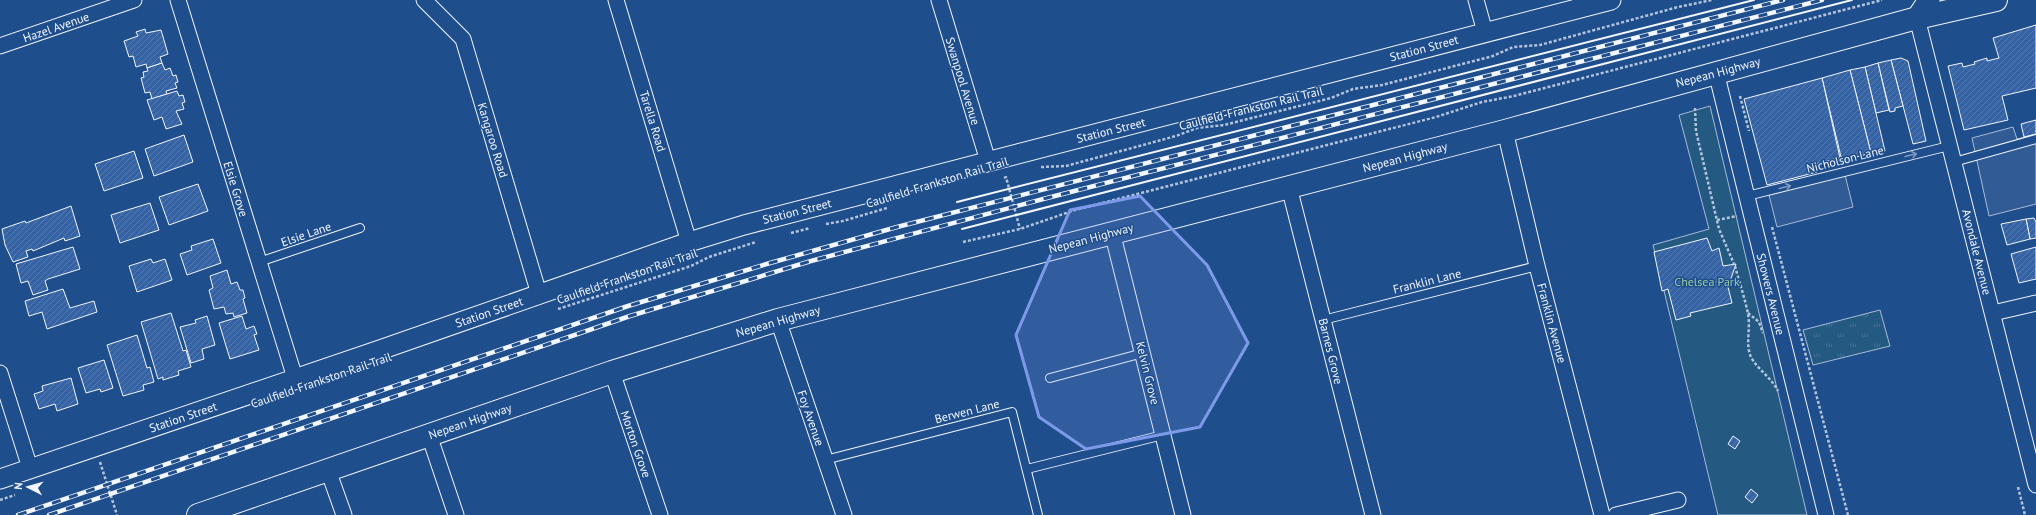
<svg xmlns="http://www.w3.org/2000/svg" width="2036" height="515" font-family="'PT Sans',sans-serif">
	<defs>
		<pattern id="grass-tufts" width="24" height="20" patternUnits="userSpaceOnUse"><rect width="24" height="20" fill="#245a82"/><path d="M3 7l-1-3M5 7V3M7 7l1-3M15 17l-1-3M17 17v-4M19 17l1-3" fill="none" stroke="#447295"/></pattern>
		<pattern id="building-hatch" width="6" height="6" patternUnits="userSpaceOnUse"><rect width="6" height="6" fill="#3563a3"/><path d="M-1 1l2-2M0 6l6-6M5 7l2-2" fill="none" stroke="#537ab1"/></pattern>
	</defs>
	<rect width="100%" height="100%" fill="#1f4e8c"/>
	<polygon fill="url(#grass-tufts)" stroke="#a8bbd7" points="1880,310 1890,346 1813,365 1803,330"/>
	<polygon fill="#245a82" stroke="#a8bbd7" points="1710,106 1807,515 1718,515 1653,245 1709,229 1679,115"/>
	<g fill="#305b95" stroke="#a8bbd7">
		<polygon points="2013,127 2017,139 2036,135 2036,204 1989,216 1972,138"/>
		<polygon points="1845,175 1853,207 1777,227 1769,195"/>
	</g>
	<g fill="url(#building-hatch)" stroke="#f2f6ff">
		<polygon points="2036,25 2036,88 2002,96 2008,120 1964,130 1948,66 1962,63 1963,67 1975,64 1974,62 1987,58 1987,61 1999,58 1993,38"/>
		<polygon points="145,29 146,33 161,30 168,54 160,57 162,63 147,68 146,64 136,67 133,56 129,57 124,41 138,36 136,32"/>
		<polygon points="1901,58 1908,61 1926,141 1913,144 1891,60"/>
		<polygon points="1891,60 1903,106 1895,108 1895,111 1890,112 1878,63"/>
		<polygon points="162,63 165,70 170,68 173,76 176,75 178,82 175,83 177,88 166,91 167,94 152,99 150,92 145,93 141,78 144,77 143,72 148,71 147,68"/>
		<polygon points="1878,63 1889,110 1876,113 1865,67"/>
		<polygon points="1865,67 1885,151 1871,153 1850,70"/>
		<polygon points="1850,70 1871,153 1842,161 1822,78"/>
		<polygon points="1822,78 1840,158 1815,164 1817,172 1767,185 1744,99"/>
		<polygon points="177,91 179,96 183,95 185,102 182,103 184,109 176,111 182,124 166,129 162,117 154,120 147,100"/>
		<polygon points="2036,120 2036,134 2024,137 2021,124"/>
		<polygon points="184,135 193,162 154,176 145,149"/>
		<polygon points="134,151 143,178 104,191 95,164"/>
		<polygon points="198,184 208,211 169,225 159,197"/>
		<polygon points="150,203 159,230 120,243 111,215"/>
		<polygon points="71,206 80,236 65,241 64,238 33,251 32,249 26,251 28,257 13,262 5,245 2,229 25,221 26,223"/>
		<polygon points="2034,218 2036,222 2036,238 2030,239 2026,219"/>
		<polygon points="2026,219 2030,239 2007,245 2001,224"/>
		<polygon points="1707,238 1712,251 1719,248 1723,266 1736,264 1728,287 1732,303 1690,313 1691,316 1676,320 1668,289 1662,291 1654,252"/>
		<polygon points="213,239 221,263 187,275 180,254 192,250 191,246"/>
		<polygon points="73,247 80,269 48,279 45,281 48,290 33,295 28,281 21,283 16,264"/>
		<polygon points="2036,247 2036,279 2019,283 2011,254"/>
		<polygon points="151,259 153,263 165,259 172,280 137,292 129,266"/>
		<polygon points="227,270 231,284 237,282 240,290 243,290 245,298 243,299 247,313 234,317 233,313 226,314 224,307 214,309 209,290 213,288 210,276"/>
		<polygon points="63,289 70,308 94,301 97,312 47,329 42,312 29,316 25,301"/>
		<polygon points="171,313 183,351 186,350 191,367 178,371 179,375 163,380 163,377 158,379 141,322"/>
		<polygon points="207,316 215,345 202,349 204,359 191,363 180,327 196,323 195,320"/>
		<polygon points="242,316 246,329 254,326 257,334 254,335 259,350 230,359 219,323"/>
		<polygon points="137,335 147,368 150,367 154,382 143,385 144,390 123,396 107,345"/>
		<polygon points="104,360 113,388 101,392 100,389 86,393 78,368"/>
		<polygon points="71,378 78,404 57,411 55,404 39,409 34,394 43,391 42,386"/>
		<polygon points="1733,436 1740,441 1735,449 1728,444"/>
		<polygon points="1751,489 1758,495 1752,503 1745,497"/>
	</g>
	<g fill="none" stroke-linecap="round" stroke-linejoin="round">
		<defs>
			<g id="service">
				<polyline points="1954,162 2036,139"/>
				<polyline points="1747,196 1949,146"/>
				<polyline points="259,262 360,228"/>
				<polyline points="1323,320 1537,266"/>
				<polyline points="1050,378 1143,353"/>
				<polyline points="825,460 1012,412 1038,515"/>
				<polyline points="1027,469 1163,435"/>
			</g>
			<g id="minor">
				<polyline points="178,0 295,378"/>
				<polyline points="424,0 463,39 539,294"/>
				<polyline points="616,0 689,242"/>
				<polyline points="939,0 988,161"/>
				<polyline points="1476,0 1485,32"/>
				<polyline points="1917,18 2036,485"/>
				<polyline points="0,46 134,0"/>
				<polyline points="1716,72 1826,515"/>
				<polyline points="1505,131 1537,266 1602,515"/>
				<polyline points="1289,187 1373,515"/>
				<polyline points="1112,232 1183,515"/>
				<polyline points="1993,313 2036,303"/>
				<polyline points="778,320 844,515"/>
				<polyline points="612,372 660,515"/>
				<polyline points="0,373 30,468"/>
				<polyline points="429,435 456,515"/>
				<polyline points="328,470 344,515"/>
				<polyline points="1616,515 1678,500"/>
			</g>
			<polyline id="tertiary" points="0,479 377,351 689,242 744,225 1611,0"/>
			<polyline id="secondary" points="1917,18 1929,0"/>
			<polyline id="trunk" points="198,515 612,372 778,320 1505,131 1917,18 1996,0"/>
		</defs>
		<use href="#service" stroke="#f2f6ff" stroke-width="10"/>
		<use href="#minor" stroke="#f2f6ff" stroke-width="17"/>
		<use href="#tertiary" stroke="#f2f6ff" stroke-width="21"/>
		<use href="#secondary" stroke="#f2f6ff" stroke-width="23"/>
		<use href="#trunk" stroke="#f2f6ff" stroke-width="24"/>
		<g stroke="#b3c4dc" stroke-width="2.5" stroke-dasharray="3 2" stroke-linecap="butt">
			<polyline points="1740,96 1749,131"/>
			<polyline points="1695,108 1696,131 1719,229 1734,264"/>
			<polyline points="1041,167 1066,166 1176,136 1197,128 1224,125 1331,98 1353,89 1382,85 1493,56 1513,47 1540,45 1678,7 1712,0"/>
			<polyline points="1004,178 1006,177 1020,229"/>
			<polyline points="1717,220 1737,216"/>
			<polyline points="826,224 843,221 887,208"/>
			<polyline points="1772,227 1848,515"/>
			<polyline points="791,233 810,228"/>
			<polyline points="963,242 1020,229 1075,210 1436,117 1482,102 1514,96 1882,0"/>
			<path d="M1735 266C1739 282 1745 298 1748 314 1751 328 1745 344 1751 357 1758 370 1771 377 1778 391"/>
			<polyline points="558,309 691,266 709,257 756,242"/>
			<polyline points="1748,313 1759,322 1763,333"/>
			<polyline points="100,462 117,515"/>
			<polyline points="2018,487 2025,515"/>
			<polyline points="0,500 15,495"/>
		</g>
		<use href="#service" stroke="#1f4e8c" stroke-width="8"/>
		<use href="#minor" stroke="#1f4e8c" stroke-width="15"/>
		<use href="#tertiary" stroke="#1f4e8c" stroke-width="19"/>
		<use href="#secondary" stroke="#1f4e8c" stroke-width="21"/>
		<use href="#trunk" stroke="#1f4e8c" stroke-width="22"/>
		<defs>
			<g id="rail">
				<polyline points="18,515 628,306 770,263 897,227 1783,0"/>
				<polyline points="49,515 630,316 811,261 1047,198 1822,0"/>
			</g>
		</defs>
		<use href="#rail" stroke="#f2f6ff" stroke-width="4.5"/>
		<use href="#rail" stroke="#1f4e8c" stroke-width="3" stroke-dasharray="9" stroke-linecap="butt"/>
		<g stroke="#f2f6ff" stroke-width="2">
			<polyline points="957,202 1754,0"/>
			<polyline points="962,229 1852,0"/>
		</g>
	</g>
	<defs><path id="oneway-shaft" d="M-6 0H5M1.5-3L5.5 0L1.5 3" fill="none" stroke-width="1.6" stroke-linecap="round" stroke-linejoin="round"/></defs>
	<g stroke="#7e9ac0">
		<use href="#oneway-shaft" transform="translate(1911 155) rotate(-14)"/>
		<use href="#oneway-shaft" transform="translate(1785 187) rotate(-14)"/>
	</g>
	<path fill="#7d9aea" fill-opacity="0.2" stroke="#7d9aea" stroke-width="3" stroke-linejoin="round" d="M1140 196 1207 265 1248 343 1200 427 1086 449 1039 417 1016 335 1070 210Z"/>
	<g text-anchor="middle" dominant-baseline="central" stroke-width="3" stroke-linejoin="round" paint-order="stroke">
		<g font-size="12" fill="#f2f6ff" stroke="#1f4e8c">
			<text transform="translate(56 27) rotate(-19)">Hazel Avenue</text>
			<text transform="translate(1424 48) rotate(-15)">Station Street</text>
			<text transform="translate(1718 72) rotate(-15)">Nepean Highway</text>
			<text transform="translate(963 81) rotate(73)">Swanpool Avenue</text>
			<text transform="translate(1251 108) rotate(-14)">Caulfield-Frankston Rail Trail</text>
			<text transform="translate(653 121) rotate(73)">Tarella Road</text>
			<text transform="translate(1111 130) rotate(-14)">Station Street</text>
			<text transform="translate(493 140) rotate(73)">Kangaroo Road</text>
			<text transform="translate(1405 157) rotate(-15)">Nepean Highway</text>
			<text transform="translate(1845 159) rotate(-14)">Nicholson Lane</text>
			<text transform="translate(937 182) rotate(-17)">Caulfield-Frankston Rail Trail</text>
			<text transform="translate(236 189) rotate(73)">Elsie Grove</text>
			<text transform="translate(797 211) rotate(-14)">Station Street</text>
			<text transform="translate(306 234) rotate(-19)">Elsie Lane</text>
			<text transform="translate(1091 238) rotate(-15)">Nepean Highway</text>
			<text transform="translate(1977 252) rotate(76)">Avondale Avenue</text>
			<text transform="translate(627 276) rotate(-19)">Caulfield-Frankston Rail Trail</text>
			<text transform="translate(1427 281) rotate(-14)">Franklin Lane</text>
			<text transform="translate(1771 294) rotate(76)">Showers Avenue</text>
			<text transform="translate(489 312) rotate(-19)">Station Street</text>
			<text transform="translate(778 321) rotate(-16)">Nepean Highway</text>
			<text transform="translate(1552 323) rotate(75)">Franklin Avenue</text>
			<text transform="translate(1331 351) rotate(76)">Barnes Grove</text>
			<text transform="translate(1148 373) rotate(76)">Kelvin Grove</text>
			<text transform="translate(321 380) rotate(-19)">Caulfield-Frankston Rail Trail</text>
			<text transform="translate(967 411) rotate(-14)">Berwen Lane</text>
			<text transform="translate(183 417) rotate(-19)">Station Street</text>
			<text transform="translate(811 418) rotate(71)">Foy Avenue</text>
			<text transform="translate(470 421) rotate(-19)">Nepean Highway</text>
			<text transform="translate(636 444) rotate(71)">Morton Grove</text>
		</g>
		<g font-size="12" fill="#97c8a6" stroke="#1f4e8c">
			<text x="1707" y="281">Chelsea Park</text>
		</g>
	</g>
	<g transform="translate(28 487) rotate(276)" stroke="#1f4e8c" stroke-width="3" paint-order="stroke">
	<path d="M0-3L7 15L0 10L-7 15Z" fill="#f2f6ff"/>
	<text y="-6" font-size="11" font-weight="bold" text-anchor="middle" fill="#f2f6ff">N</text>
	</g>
</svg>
